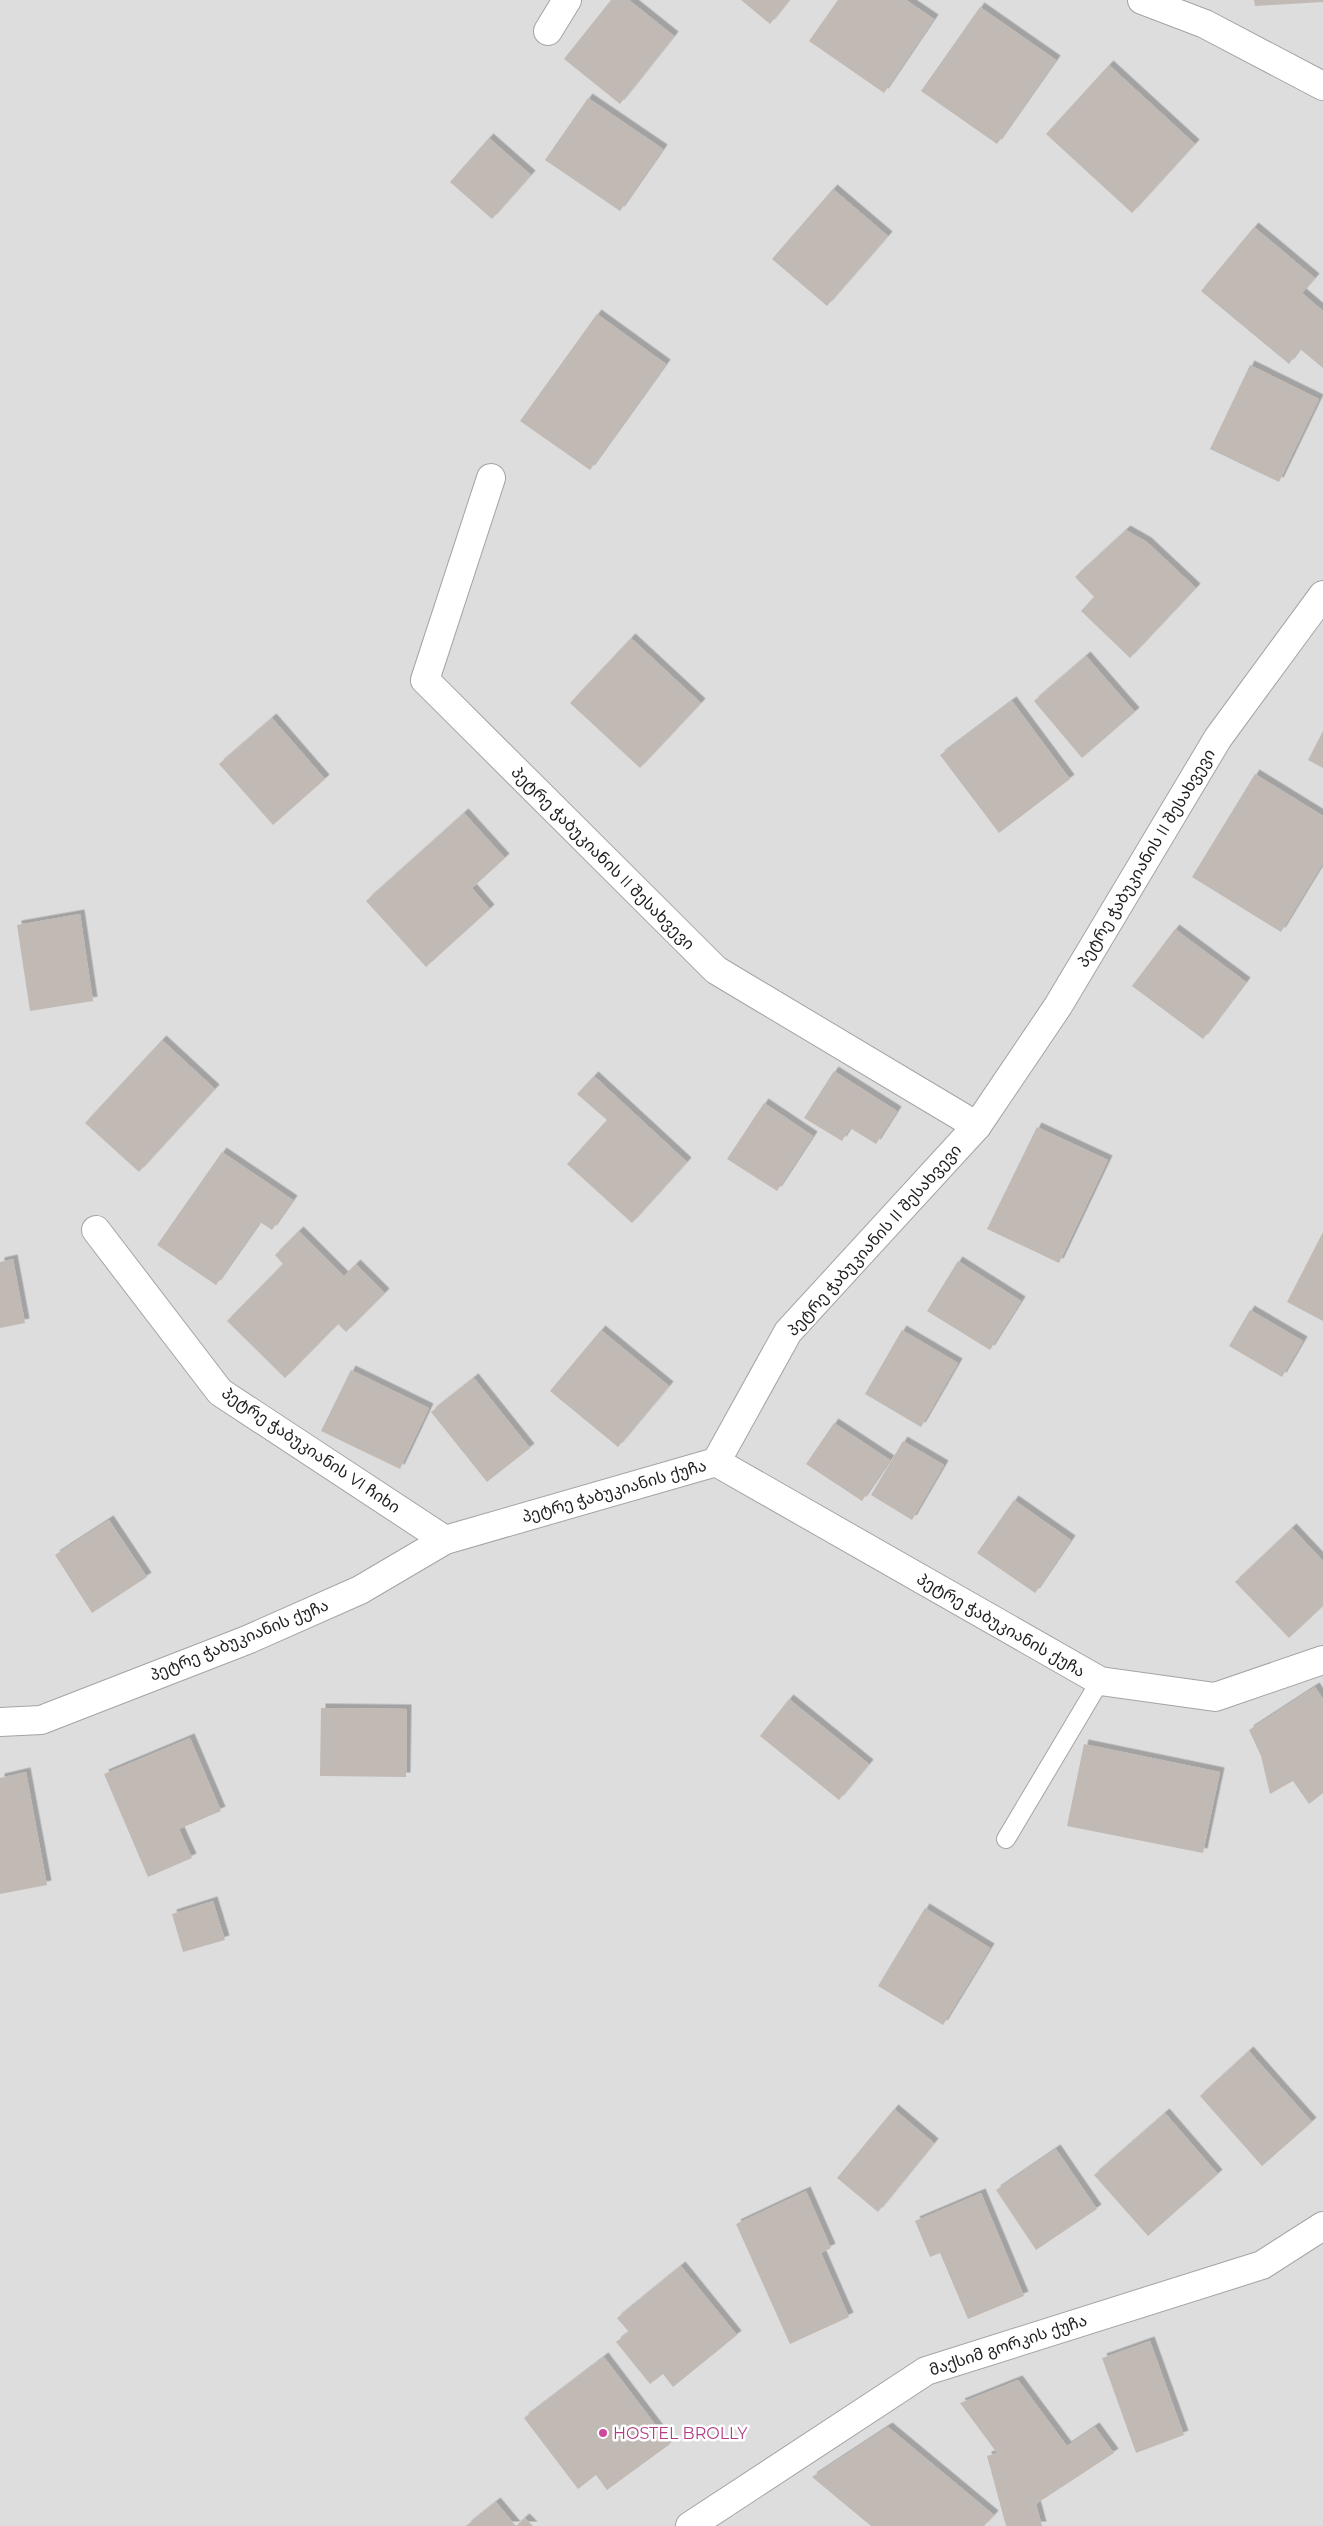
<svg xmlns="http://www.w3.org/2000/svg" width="1323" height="2526" font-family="Montserrat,'Noto Sans Georgian',sans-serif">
	<defs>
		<filter id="shadow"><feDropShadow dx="4.5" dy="-4.5" stdDeviation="0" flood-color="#0004"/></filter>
	</defs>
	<rect width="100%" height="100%" fill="#f0ede8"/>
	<rect fill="#deddde" x="0" y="0" width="1323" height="2526"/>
	<g fill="#c1b9b4" filter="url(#shadow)">
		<polygon points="611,0 629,0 674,36 620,104 564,59"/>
		<polygon points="741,0 789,0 770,24"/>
		<polygon points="838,0 906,0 934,19 884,93 809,41"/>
		<polygon points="1254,0 1323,0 1323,2 1255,6"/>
		<polygon points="980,7 1056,60 997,144 921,91"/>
		<polygon points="1109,65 1195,144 1132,213 1046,134"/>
		<polygon points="588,98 663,149 620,211 545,160"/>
		<polygon points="489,138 531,175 492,219 450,182"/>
		<polygon points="833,189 888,236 827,306 772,259"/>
		<polygon points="1254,227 1315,278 1302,293 1323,311 1323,368 1300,349 1289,364 1201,291"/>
		<polygon points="597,314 666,364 590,470 520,421"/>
		<polygon points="1250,365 1319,399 1279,482 1210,449"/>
		<polygon points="1126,530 1147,542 1196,588 1130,658 1081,611 1094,597 1075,577"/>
		<polygon points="631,638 701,703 640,768 570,703"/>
		<polygon points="1086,656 1135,712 1082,758 1034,701"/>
		<polygon points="1012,701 1070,779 999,833 940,755"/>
		<polygon points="272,718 325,779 273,825 219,764"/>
		<polygon points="1323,731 1323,768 1308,760"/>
		<polygon points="1255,774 1323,816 1323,863 1281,932 1192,877"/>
		<polygon points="464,813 505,858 472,888 490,909 426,967 366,901"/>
		<polygon points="80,914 93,1001 30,1011 17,925"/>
		<polygon points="1175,929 1246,982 1203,1039 1132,986"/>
		<polygon points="162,1040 215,1089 139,1172 85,1123"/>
		<polygon points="834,1071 897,1111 876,1144 850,1128 842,1141 804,1118"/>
		<polygon points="594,1076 687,1162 632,1223 567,1164 607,1120 577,1094"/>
		<polygon points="764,1103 813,1136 777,1191 727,1159"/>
		<polygon points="1037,1127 1108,1160 1059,1263 987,1229"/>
		<polygon points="222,1152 293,1200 272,1230 260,1222 216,1285 157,1245"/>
		<polygon points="299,1231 344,1276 356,1264 385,1293 346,1332 338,1324 285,1378 227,1321 283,1264 275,1255"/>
		<polygon points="1323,1232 1323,1321 1287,1302"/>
		<polygon points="13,1259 25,1323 0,1328 0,1262"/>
		<polygon points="958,1261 1021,1301 990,1350 927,1311"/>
		<polygon points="1250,1310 1303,1341 1282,1377 1229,1346"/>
		<polygon points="601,1330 669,1386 618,1447 550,1391"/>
		<polygon points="902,1330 958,1363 921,1427 865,1394"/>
		<polygon points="351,1370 429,1408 400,1469 321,1431"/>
		<polygon points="474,1378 530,1448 487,1482 431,1412"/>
		<polygon points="834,1423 890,1460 862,1501 806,1464"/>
		<polygon points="903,1441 944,1465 912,1520 871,1495"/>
		<polygon points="1014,1500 1071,1540 1035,1593 977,1553"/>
		<polygon points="109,1520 147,1577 92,1613 55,1555"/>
		<polygon points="1292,1528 1323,1561 1323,1606 1289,1638 1235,1582"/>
		<polygon points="1315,1687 1323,1699 1323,1793 1309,1804 1293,1781 1270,1794 1261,1756 1249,1730"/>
		<polygon points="789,1699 869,1764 839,1800 760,1736"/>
		<polygon points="321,1708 407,1709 406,1777 320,1776"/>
		<polygon points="190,1738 221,1811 179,1829 192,1858 148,1877 104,1774"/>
		<polygon points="1084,1744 1220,1772 1203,1853 1067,1826"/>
		<polygon points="26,1772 47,1885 0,1894 0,1778"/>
		<polygon points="213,1901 225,1940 183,1952 172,1914"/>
		<polygon points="925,1908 990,1948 943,2025 878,1986"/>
		<polygon points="1249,2051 1312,2122 1262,2166 1200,2096"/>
		<polygon points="894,2109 934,2143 878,2212 837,2178"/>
		<polygon points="1165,2113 1218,2174 1148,2236 1094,2175"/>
		<polygon points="1056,2149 1097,2209 1036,2250 996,2190"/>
		<polygon points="806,2191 831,2248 821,2253 849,2317 790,2344 736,2224"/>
		<polygon points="981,2193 1024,2296 968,2319 940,2253 930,2257 915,2221"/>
		<polygon points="681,2266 737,2335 673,2387 663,2374 650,2384 616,2342 629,2332 617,2318"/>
		<polygon points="1150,2341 1184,2435 1136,2453 1102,2358"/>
		<polygon points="604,2357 670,2444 607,2490 596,2475 578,2489 524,2418"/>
		<polygon points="1018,2380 1067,2446 1095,2427 1114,2453 1036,2504 1042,2526 1006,2526 987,2456 997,2453 960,2403"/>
		<polygon points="888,2427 994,2515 984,2526 871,2526 812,2477"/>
		<polygon points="496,2502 516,2526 466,2526"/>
		<polygon points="525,2518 533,2526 516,2526"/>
	</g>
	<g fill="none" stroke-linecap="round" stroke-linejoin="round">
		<defs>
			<polyline id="service" points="1006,1839 1100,1681"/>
			<g id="minor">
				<polyline points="1142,0 1205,24 1323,86"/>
				<polyline points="548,31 567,0"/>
				<polyline points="491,478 425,680 716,970 977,1126"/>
				<polyline points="96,1230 220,1392 445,1540"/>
				<polyline points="716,1462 788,1332 977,1126 1058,1006 1218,738 1323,595"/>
				<polyline points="0,1722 41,1720 247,1640 360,1590 445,1540 716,1462 1100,1681 1215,1697 1323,1660"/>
				<polyline points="690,2526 926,2371 1262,2265 1323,2226"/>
			</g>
		</defs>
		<use href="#service" stroke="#a4a4a4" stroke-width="20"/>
		<use href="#minor" stroke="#a4a4a4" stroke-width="30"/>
		<use href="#service" stroke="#fff" stroke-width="18"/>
		<use href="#minor" stroke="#fff" stroke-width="28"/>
	</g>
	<circle fill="#d1479c" stroke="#fff" stroke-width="2" cx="603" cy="2433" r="5"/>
	<g text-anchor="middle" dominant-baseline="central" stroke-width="5" stroke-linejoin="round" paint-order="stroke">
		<g font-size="16" fill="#202020" stroke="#fff">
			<text transform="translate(603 858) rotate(45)">პეტრე ჭაბუკიანის II შესახვევი</text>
			<text transform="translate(1146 858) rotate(-59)">პეტრე ჭაბუკიანის II შესახვევი</text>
			<text transform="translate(874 1240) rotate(-48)">პეტრე ჭაბუკიანის II შესახვევი</text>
			<text transform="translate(311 1450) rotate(34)">პეტრე ჭაბუკიანის VI ჩიხი</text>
			<text transform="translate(614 1491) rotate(-16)">პეტრე ჭაბუკიანის ქუჩა</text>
			<text transform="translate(1001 1625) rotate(30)">პეტრე ჭაბუკიანის ქუჩა</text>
			<text transform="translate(239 1640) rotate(-22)">პეტრე ჭაბუკიანის ქუჩა</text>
			<text transform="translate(1008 2345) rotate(-18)">მაქსიმ გორკის ქუჩა</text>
		</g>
		<g font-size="16" fill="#b23c85" stroke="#fff" text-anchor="start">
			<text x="613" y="2433">HOSTEL BROLLY</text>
		</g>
	</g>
</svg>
